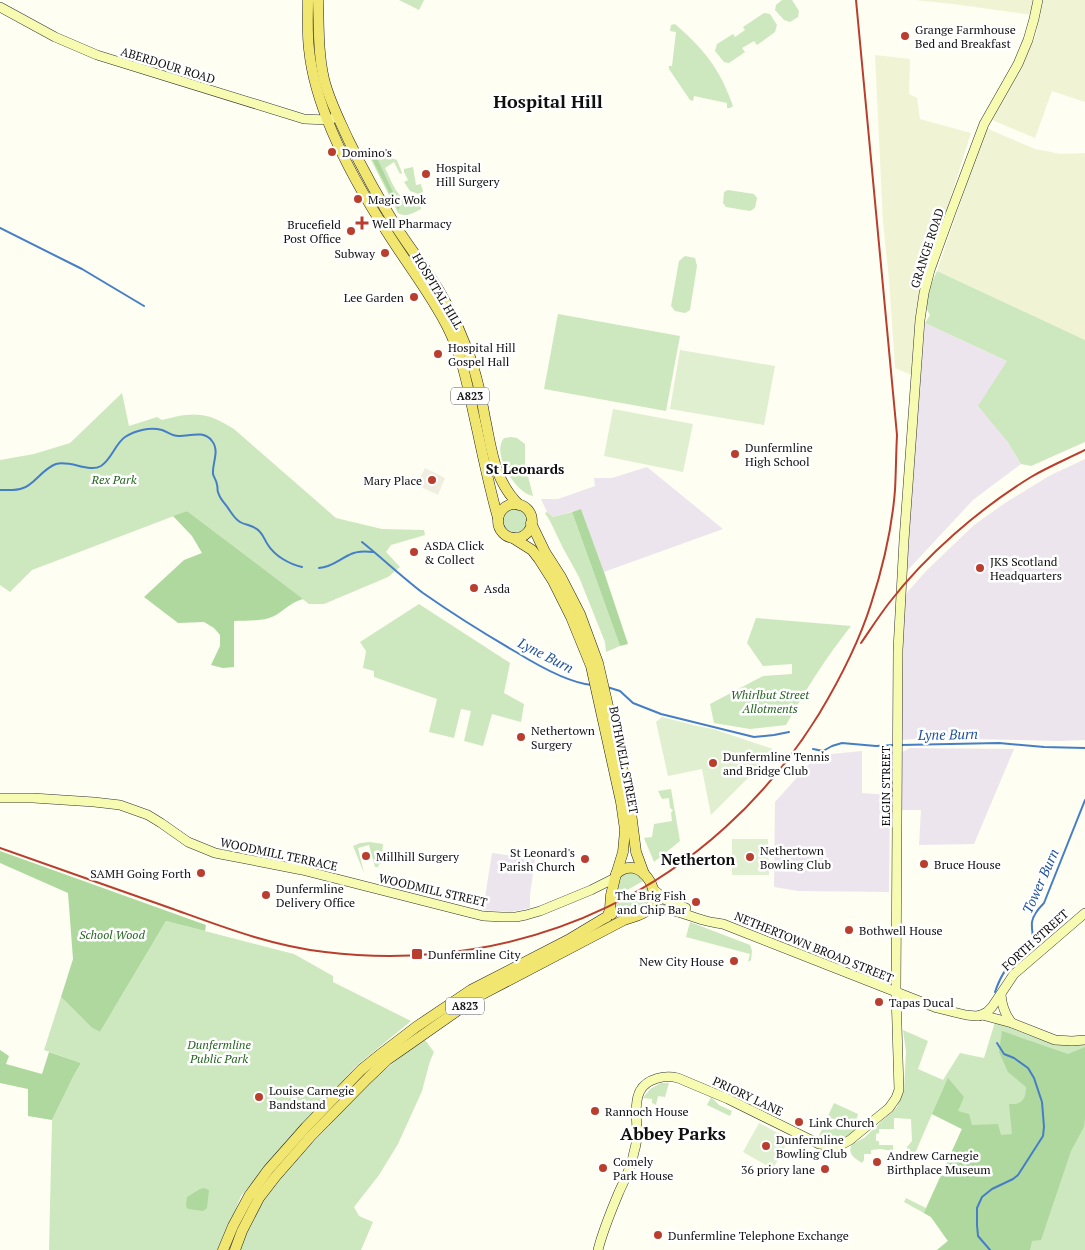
<svg xmlns="http://www.w3.org/2000/svg" width="1085" height="1250" font-family="'PT Serif',serif">
	<rect width="100%" height="100%" fill="#fefef3"/>
	<g fill="#ede5ed">
		<polygon points="925,323 1007,361 1007,441 1021,464 973,500 907,571 913,465"/>
		<polygon points="1085,459 1085,740 1059,741 933,738 900,740 904,596 926,571 974,525 1005,503 1049,476"/>
		<polygon points="647,467 723,529 604,572 581,509 553,517 547,512 541,499 558,499 595,486 594,478 612,478"/>
		<polygon points="910,748 1014,749 974,844 919,845 921,810 902,810 900,753"/>
		<polygon points="862,751 862,793 890,795 889,892 798,891 774,887 775,802 810,763 821,755"/>
		<polygon points="492,853 535,859 530,895 530,908 511,912 483,910"/>
	</g>
	<g fill="#f1f4d4">
		<polygon points="915,0 1034,0 1032,15 953,4"/>
		<polygon points="1042,0 1085,0 1085,102 1052,91 1035,138 992,120 1023,65 1036,34"/>
		<polygon points="875,55 910,59 909,94 917,98 920,119 971,133 949,203 921,281 916,317 911,375 895,368 889,280 883,223"/>
		<polygon points="986,128 1035,149 1061,154 1085,153 1085,340 937,271"/>
	</g>
	<g fill="#cde8be">
		<polygon points="399,0 424,0 419,10"/>
		<polygon points="782,0 792,0 799,11 798,17 790,22 784,20 775,10 776,5"/>
		<polygon points="764,13 770,14 777,25 775,32 757,45 754,41 742,48 745,52 729,63 724,62 715,51 717,44 733,34 735,37 745,30 743,27"/>
		<path d="M675 24C704 49 720 69 733 106L730 108H727V103L694 96 693 101 690 100 669 69V66H672L676 32 670 31 671 25Z"/>
		<path d="M368 154 394 159 397 160 402 173 400 174 394 162 385 168C392 182 397 199 413 204L415 200 421 205V209C413 213 406 218 398 213Z"/>
		<polygon points="413,167 416,185 421,184 421,187 422,187 423,192 421,195 410,191 404,182 408,180 404,172 404,169"/>
		<polygon points="728,190 754,194 757,198 755,208 750,211 726,207 723,203 724,192"/>
		<polygon points="685,256 695,258 697,266 690,310 685,313 675,311 671,306 679,261"/>
		<path d="M937 271 1085 340V442L1031 466 1021 464 1007 441 978 406 1007 361 925 323 930 315C921 302 931 285 937 271Z"/>
		<polygon points="558,314 680,336 666,411 544,389"/>
		<path d="M122 393 129 426 157 417 162 420C174 417 188 413 201 415 213 416 224 423 234 429L336 518 382 529 424 530 425 535 391 545 386 552 400 567 388 577 324 604H309L187 511 32 570 10 592 0 585V460L34 454 70 443Z"/>
		<path d="M511 437 517 438 525 444V464L533 496C515 493 491 453 504 438Z"/>
		<circle cx="515" cy="521" r="13"/>
		<polygon points="547,512 553,517 572,512 620,646 606,652 605,642 579,577 563,548 550,521 545,513"/>
		<polygon points="419,604 510,663 504,693 524,704 521,722 492,714 483,746 464,741 471,711 461,709 454,738 429,732 437,699 374,677 374,671 363,668 366,651 360,642"/>
		<path d="M756 618 851 626C825 659 806 689 786 725L750 729 714 723 710 704 763 676 792 674V664L763 666 747 643Z"/>
		<polygon points="671,789 680,841 654,862 644,838 652,837 654,824 672,821 671,813 673,810 670,808 669,798 662,799 658,791"/>
		<polygon points="370,842 383,844 381,864 379,864 378,867 375,867 369,845 358,848 364,873 353,846 360,843"/>
		<path d="M628 873C636 872 640 874 645 880L613 898C616 888 617 876 628 873Z"/>
		<path d="M649 886 652 892 646 908C636 911 624 919 614 912L613 906Z"/>
		<polygon points="166,921 294,954 333,976 333,982 411,1021 355,1067 241,1196 219,1250 49,1250 52,1120 73,1077 81,1063 44,1050 61,997 92,1028 100,1032"/>
		<polygon points="690,922 750,945 752,951 751,960 748,962 750,954 686,937"/>
		<path d="M995 1022C1023 1032 1054 1050 1085 1044V1250H937L948 1241 931 1217 904 1202 906 1198 926 1208 962 1129 932 1114 906 1174 907 1147 912 1141 911 1119 894 1118V1129H879V1133L876 1134V1141H879V1145H893V1151L880 1149 871 1150V1154H864V1160L862 1163C854 1158 847 1154 852 1144L864 1138 897 1107 904 1091 906 1052 903 1030 928 1041 918 1069 943 1080 960 1053 984 1058Z"/>
		<polygon points="425,1040 434,1052 430,1061 422,1091 398,1144 379,1175 354,1207 359,1216 373,1222 361,1250 239,1250 247,1230 265,1197 287,1169 328,1127 361,1091 408,1050"/>
		<polygon points="661,1083 669,1083 665,1097 658,1096 656,1105 652,1103 652,1099 643,1098 650,1089"/>
		<polygon points="711,1097 719,1105 732,1111 730,1116 707,1105"/>
		<path d="M834 1103 858 1114 856 1121 859 1127C847 1141 835 1143 817 1140Z"/>
	</g>
	<g fill="#afd89e">
		<polygon points="370,155 376,156 400,207 398,210"/>
		<polygon points="581,509 604,572 628,644 620,646 572,512"/>
		<path d="M187 511 303 599C290 603 286 609 276 615 264 622 247 620 234 621V667L223 668 211 665 220 646V635L214 628 204 622 178 623 144 597 184 560 202 553 192 536 173 516Z"/>
		<polygon points="0,851 206,925 205,931 166,921 100,1032 92,1028 61,997 73,959 68,893 0,863"/>
		<path d="M1002 1031 1068 1054 1085 1047V1118L1084 1127 1071 1151 1041 1240 1032 1241 1030 1250H937L948 1241 931 1217 924 1213 962 1129 932 1114 948 1078 964 1097 958 1111 969 1114 972 1125 998 1124 1001 1135 1012 1134 1009 1104C1022 1105 1026 1099 1026 1087L1008 1072 999 1052Z"/>
		<polygon points="0,1050 9,1056 6,1064 42,1074 49,1052 81,1063 73,1077 52,1120 28,1116 28,1089 0,1083"/>
		<polygon points="204,1188 209,1190 207,1208 203,1211 188,1209 186,1206 187,1197 200,1189"/>
	</g>
	<g fill="#dfefcf">
		<polygon points="680,350 775,366 764,425 670,409"/>
		<polygon points="613,409 693,424 683,472 604,456"/>
		<polygon points="662,717 697,726 713,729 773,749 753,773 711,815 702,769 668,776 656,722"/>
		<polygon points="732,839 768,839 769,875 732,875"/>
		<polygon points="759,1123 789,1139 773,1169 743,1152"/>
	</g>
	<polygon fill="#efeee1" points="425,468 445,478 438,495 417,485"/>
	<g fill="none" stroke-linecap="round" stroke-linejoin="round">
		<g stroke="#457ec6" stroke-width="2">
			<polyline points="0,228 82,269 144,306"/>
			<path d="M0 490C7 490 16 491 23 488 34 485 42 469 56 464 71 460 89 473 101 466 112 459 115 444 125 437 136 430 150 427 162 430 168 432 173 437 180 436 190 436 204 430 212 441 220 451 212 463 213 474 214 478 217 481 217 485 218 487 217 490 218 492 220 500 226 504 230 511 233 515 235 519 240 522 247 526 255 525 260 532 264 536 265 541 268 545 275 556 289 564 302 567"/>
			<path d="M362 542C382 558 402 577 423 593 453 614 485 634 516 652 537 665 568 683 592 685"/>
			<path d="M319 568C332 567 338 560 349 555 356 551 365 551 373 552"/>
			<polyline points="607,687 620,691 633,703 661,714 754,737 774,735 789,732"/>
			<polyline points="901,745 999,743 1044,747 1085,748"/>
			<polyline points="813,749 823,751 832,746 842,743 876,746 894,745"/>
			<path d="M995 992C1000 978 1005 968 1016 959 1021 954 1027 951 1031 946 1035 939 1031 930 1032 922 1033 915 1039 908 1044 903L1085 800"/>
			<polyline points="990,1250 978,1236 977,1225 977,1208 982,1197 992,1189 1013,1179 1018,1175 1043,1136 1044,1127 1042,1102 1034,1078 1028,1068 1014,1058 1004,1054 997,1043"/>
		</g>
		<defs>
			<g id="secondary">
				<polyline points="0,7 55,37 97,55 304,119 328,120 337,117"/>
				<polyline points="0,798 33,798 94,802 120,805 148,815 161,823 188,842 215,853 302,870 467,912 483,916 502,917 516,917 526,915 540,911 591,890 615,878"/>
				<polyline points="653,889 666,900 686,908"/>
				<path d="M647 911C669 906 683 914 703 920 709 922 716 923 723 924L937 1008 966 1015 976 1016 982 1015 1012 1023 1055 1040 1072 1041 1085 1040"/>
				<path d="M1001 995C1002 1006 1005 1015 1012 1023"/>
				<polyline points="979,1016 987,1012 992,1007 1014,974 1085,913"/>
				<path d="M598 1250C603 1230 611 1211 619 1192 625 1179 632 1166 634 1152 636 1146 637 1140 637 1133 637 1120 634 1103 640 1091 647 1078 665 1075 678 1078L728 1099 819 1144 834 1146 841 1145 850 1140 889 1108 896 1098 899 1090 896 993 898 650 904 540 920 320 924 293 930 270 951 212 984 124 1018 64 1028 40 1034 19 1038 0"/>
			</g>
			<g id="primary">
				<path d="M308 0C308 16 307 33 309 49 315 110 354 181 387 232 407 264 431 294 448 328 461 354 467 382 473 411 481 446 488 483 498 518"/>
				<path d="M318 0C319 27 318 53 324 79 329 100 339 119 348 139 363 170 379 199 397 228 407 244 419 259 429 275 445 298 457 323 467 349 476 371 481 395 485 418 492 451 494 480 519 505"/>
				<circle cx="515" cy="521" r="17"/>
				<polyline points="531,523 545,552 561,577 580,614 598,663 629,797 636,852 644,874"/>
				<polyline points="513,538 532,550 539,559 553,581 571,617 591,666 621,802 625,830 623,852 615,878 611,895 610,908 612,914"/>
				<polyline points="223,1250 233,1226 249,1196 268,1170 306,1127 361,1070 382,1053 416,1027 471,990 568,940 603,919 607,917 610,910"/>
				<path d="M235 1250 242 1231 259 1198 276 1176 311 1136 368 1078 387 1060 477 997 624 920C632 917 644 915 649 909 665 893 639 852 616 874"/>
			</g>
		</defs>
		<use href="#secondary" stroke="#323232" stroke-width="10"/>
		<use href="#primary" stroke="#212121" stroke-width="11"/>
		<use href="#secondary" stroke="#f7fbb2" stroke-width="9"/>
		<use href="#primary" stroke="#f1e670" stroke-width="10"/>
		<g stroke="#b93e2e" stroke-width="2">
			<path d="M861 643C870 630 879 616 889 603 926 555 979 509 1031 477 1048 467 1067 459 1085 450"/>
			<path d="M0 848C58 868 115 889 173 909 223 927 272 946 325 952 527 976 712 887 819 714 840 679 859 642 871 604 883 567 892 529 895 490 896 472 896 454 897 435L856 0"/>
		</g>
	</g>
	<g fill="#b93e2e" stroke="#fff" stroke-width="2">
		<circle cx="905" cy="36" r="5"/>
		<circle cx="332" cy="152" r="5"/>
		<circle cx="426" cy="174" r="5"/>
		<circle cx="358" cy="199" r="5"/>
		<path d="M359.5 215.5h5v5h5v5h-5v5h-5v-5h-5v-5h5z"/>
		<circle cx="351" cy="231" r="5"/>
		<circle cx="385" cy="253" r="5"/>
		<circle cx="414" cy="297" r="5"/>
		<circle cx="438" cy="354" r="5"/>
		<circle cx="735" cy="454" r="5"/>
		<circle cx="432" cy="480" r="5"/>
		<circle cx="414" cy="552" r="5"/>
		<circle cx="980" cy="568" r="5"/>
		<circle cx="474" cy="588" r="5"/>
		<circle cx="521" cy="737" r="5"/>
		<circle cx="713" cy="763" r="5"/>
		<circle cx="366" cy="856" r="5"/>
		<circle cx="750" cy="857" r="5"/>
		<circle cx="585" cy="859" r="5"/>
		<circle cx="924" cy="864" r="5"/>
		<circle cx="201" cy="873" r="5"/>
		<circle cx="266" cy="895" r="5"/>
		<circle cx="696" cy="902" r="5"/>
		<circle cx="849" cy="930" r="5"/>
		<rect x="411" y="948" width="12" height="12" rx="2.5"/>
		<circle cx="734" cy="961" r="5"/>
		<circle cx="879" cy="1002" r="5"/>
		<circle cx="259" cy="1097" r="5"/>
		<circle cx="595" cy="1111" r="5"/>
		<circle cx="799" cy="1122" r="5"/>
		<circle cx="766" cy="1146" r="5"/>
		<circle cx="877" cy="1162" r="5"/>
		<circle cx="603" cy="1168" r="5"/>
		<circle cx="825" cy="1169" r="5"/>
		<circle cx="658" cy="1235" r="5"/>
	</g>
	<g text-anchor="middle" dominant-baseline="central" stroke-width="5" stroke-linejoin="round" paint-order="stroke">
		<g fill="#fff" stroke="#585858" stroke-width="1">
			<rect x="451" y="387.5" width="38" height="17" rx="4"/>
			<rect x="446" y="997.5" width="38" height="17" rx="4"/>
		</g>
		<g font-size="11" font-weight="bold" fill="#101010">
			<text x="470" y="396">A823</text>
			<text x="465" y="1006">A823</text>
		</g>
		<g font-size="12" fill="#101010" stroke="#fff" text-anchor="start">
			<text x="915" y="29">Grange Farmhouse<tspan x="915" dy="14">Bed and Breakfast</tspan></text>
			<text x="342" y="152">Domino's</text>
			<text x="436" y="167">Hospital<tspan x="436" dy="14">Hill Surgery</tspan></text>
			<text x="368" y="199">Magic Wok</text>
			<text x="372" y="223">Well Pharmacy</text>
			<text x="341" y="224" text-anchor="end">Brucefield<tspan x="341" dy="14">Post Office</tspan></text>
			<text x="375" y="253" text-anchor="end">Subway</text>
			<text x="404" y="297" text-anchor="end">Lee Garden</text>
			<text x="448" y="347">Hospital Hill<tspan x="448" dy="14">Gospel Hall</tspan></text>
			<text x="745" y="447">Dunfermline<tspan x="745" dy="14">High School</tspan></text>
			<text x="422" y="480" text-anchor="end">Mary Place</text>
			<text x="424" y="545">ASDA Click<tspan x="424" dy="14">&amp; Collect</tspan></text>
			<text x="990" y="561">JKS Scotland<tspan x="990" dy="14">Headquarters</tspan></text>
			<text x="484" y="588">Asda</text>
			<text x="531" y="730">Nethertown<tspan x="531" dy="14">Surgery</tspan></text>
			<text x="723" y="756">Dunfermline Tennis<tspan x="723" dy="14">and Bridge Club</tspan></text>
			<text x="760" y="850">Nethertown<tspan x="760" dy="14">Bowling Club</tspan></text>
			<text x="575" y="852" text-anchor="end">St Leonard's<tspan x="575" dy="14">Parish Church</tspan></text>
			<text x="376" y="856">Millhill Surgery</text>
			<text x="934" y="864">Bruce House</text>
			<text x="191" y="873" text-anchor="end">SAMH Going Forth</text>
			<text x="276" y="888">Dunfermline<tspan x="276" dy="14">Delivery Office</tspan></text>
			<text x="686" y="895" text-anchor="end">The Brig Fish<tspan x="686" dy="14">and Chip Bar</tspan></text>
			<text x="859" y="930">Bothwell House</text>
			<text x="428" y="954">Dunfermline City</text>
			<text x="724" y="961" text-anchor="end">New City House</text>
			<text x="889" y="1002">Tapas Ducal</text>
			<text x="269" y="1090">Louise Carnegie<tspan x="269" dy="14">Bandstand</tspan></text>
			<text x="605" y="1111">Rannoch House</text>
			<text x="809" y="1122">Link Church</text>
			<text x="776" y="1139">Dunfermline<tspan x="776" dy="14">Bowling Club</tspan></text>
			<text x="887" y="1155">Andrew Carnegie<tspan x="887" dy="14">Birthplace Museum</tspan></text>
			<text x="613" y="1161">Comely<tspan x="613" dy="14">Park House</tspan></text>
			<text x="815" y="1169" text-anchor="end">36 priory lane</text>
			<text x="668" y="1235">Dunfermline Telephone Exchange</text>
		</g>
		<g font-size="12" fill="#101010" stroke="#fff">
			<text transform="translate(168 65) rotate(17)">ABERDOUR ROAD</text>
			<text transform="translate(927 248) rotate(-72)">GRANGE ROAD</text>
			<text transform="translate(438 291) rotate(59)">HOSPITAL HILL</text>
			<text transform="translate(624 760) rotate(79)">BOTHWELL STREET</text>
			<text transform="translate(885 786) rotate(-90)">ELGIN STREET</text>
			<text transform="translate(279 854) rotate(12)">WOODMILL TERRACE</text>
			<text transform="translate(433 890) rotate(13)">WOODMILL STREET</text>
			<text transform="translate(1035 940) rotate(-42)">FORTH STREET</text>
			<text transform="translate(814 947) rotate(22)">NETHERTOWN BROAD STREET</text>
			<text transform="translate(748 1096) rotate(25)">PRIORY LANE</text>
		</g>
		<g font-size="12" font-style="italic" fill="#266522" stroke="#fff">
			<text x="114" y="479">Rex Park</text>
			<text x="770" y="694">Whirlbut Street<tspan x="770" dy="14">Allotments</tspan></text>
			<text x="112" y="934">School Wood</text>
			<text x="219" y="1044">Dunfermline<tspan x="219" dy="14">Public Park</tspan></text>
		</g>
		<g font-size="14" font-weight="bold" fill="#101010" stroke="#fff">
			<text x="525" y="468">St Leonards</text>
		</g>
		<g font-size="14" font-style="italic" fill="#1e519c" stroke="#fff">
			<text transform="translate(546 655) rotate(27)">Lyne Burn</text>
			<text transform="translate(948 734) rotate(-1)">Lyne Burn</text>
			<text transform="translate(1040 881) rotate(-66)">Tower Burn</text>
		</g>
		<g font-size="15" font-weight="bold" fill="#101010" stroke="#fff">
			<text x="698" y="859">Netherton</text>
		</g>
		<g font-size="18" font-weight="bold" fill="#101010" stroke="#fff">
			<text x="548" y="101">Hospital Hill</text>
			<text x="673" y="1133">Abbey Parks</text>
		</g>
	</g>
</svg>
